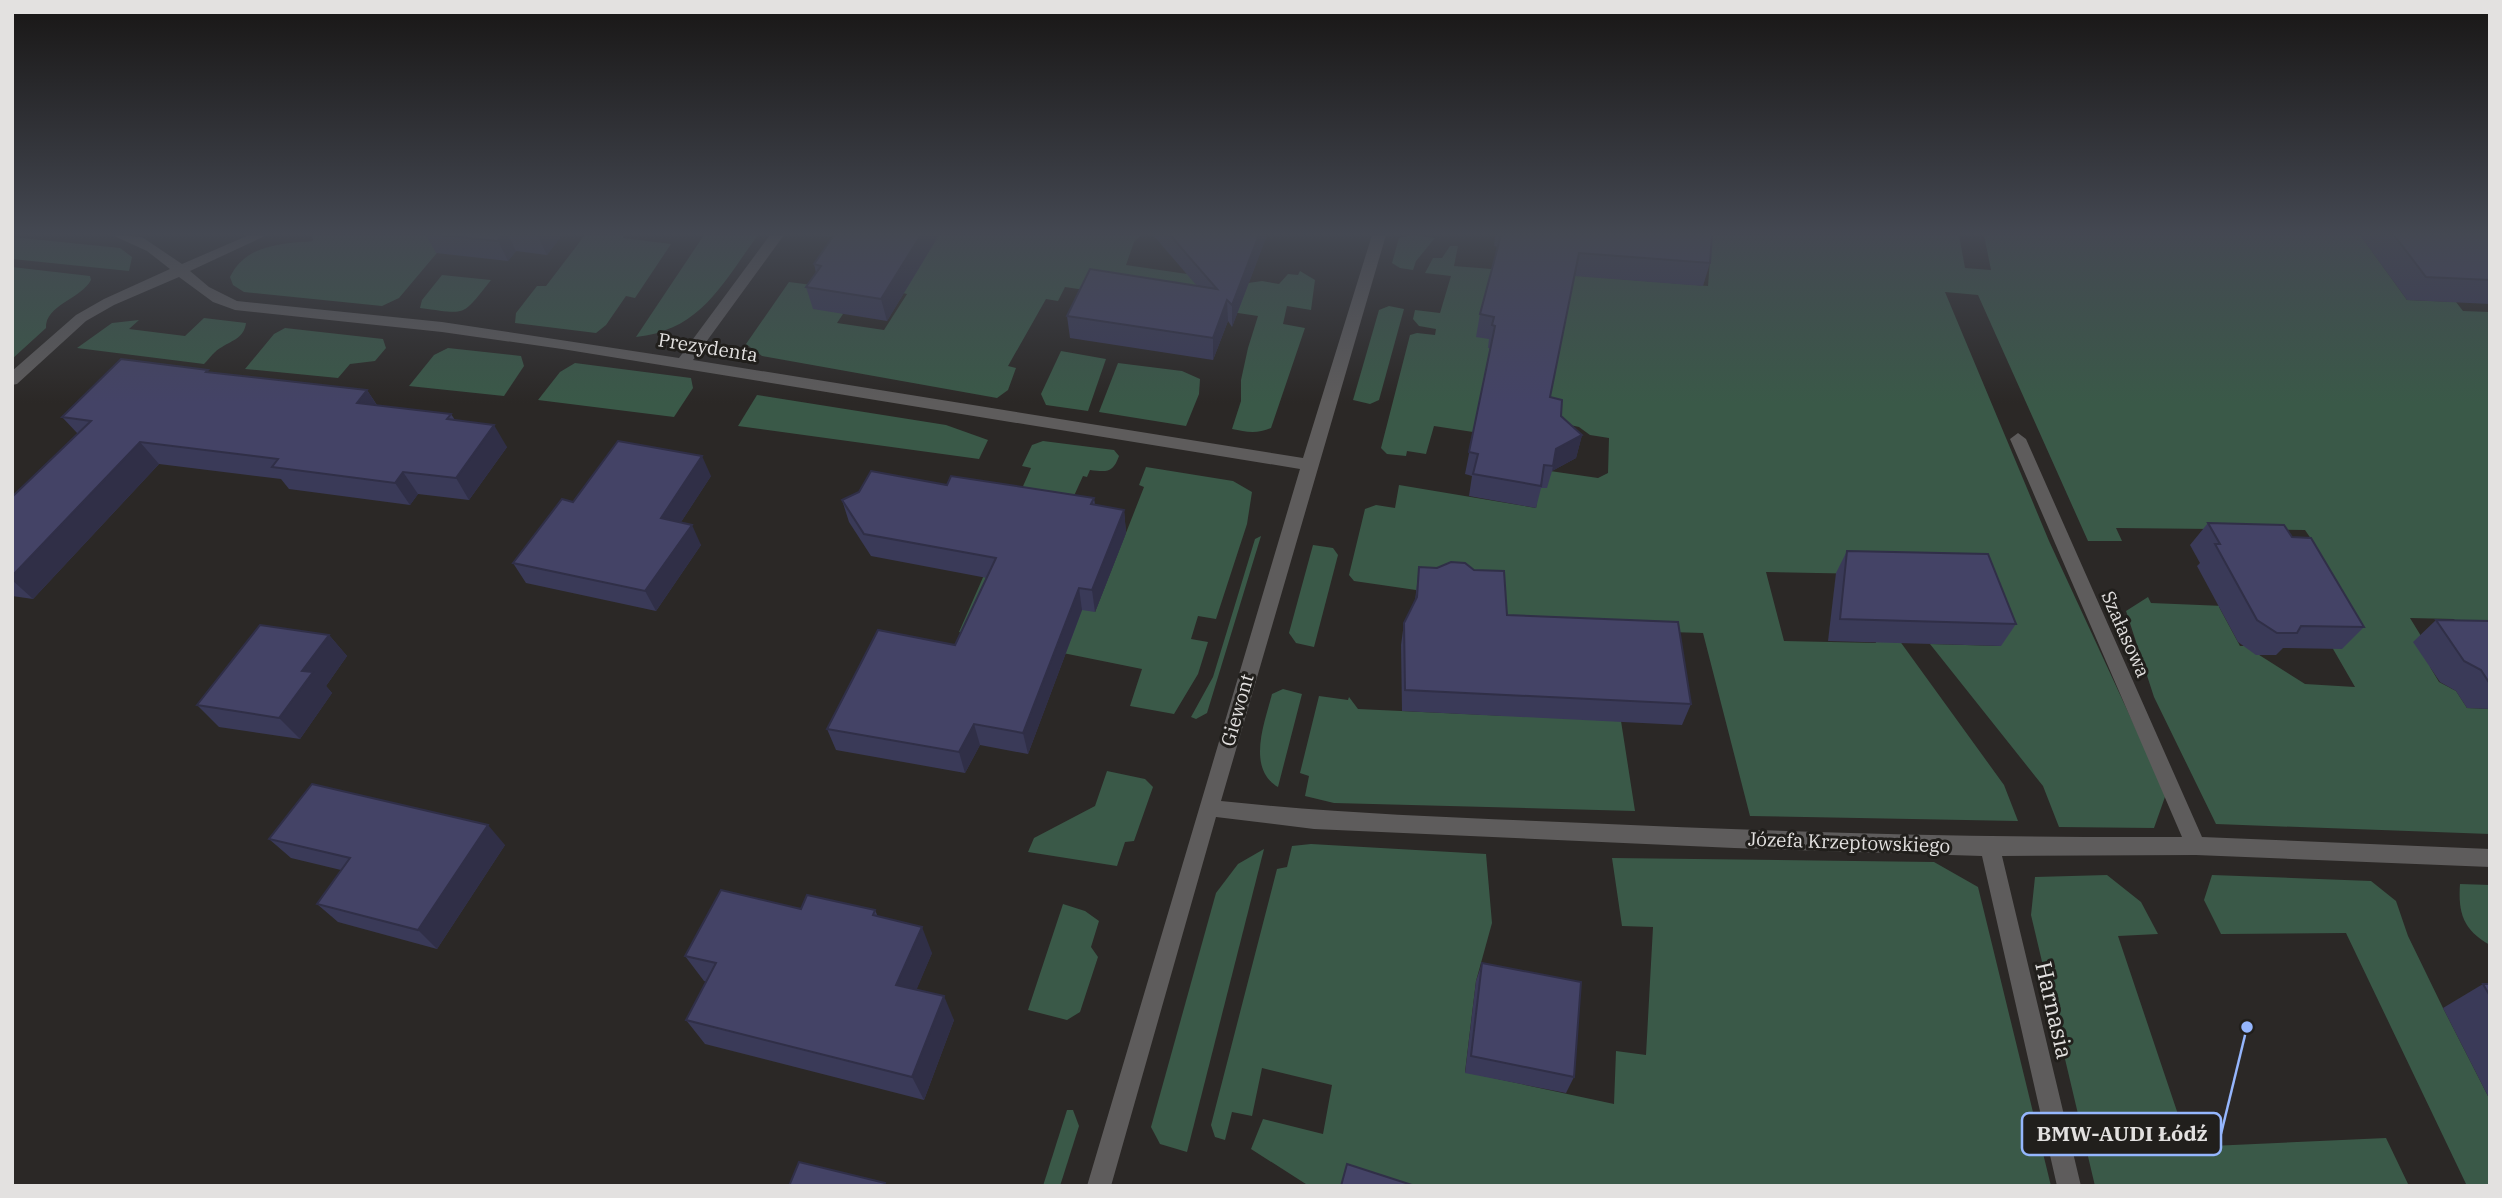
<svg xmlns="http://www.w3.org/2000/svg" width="2502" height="1198" font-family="'IBM Plex Serif',serif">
	<rect width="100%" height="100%" fill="#2b2826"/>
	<g fill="#3a5948">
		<path d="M312 235H452L399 298 382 306 244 292 233 285 230 277C246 244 281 244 313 241Z"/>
		<polygon points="585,235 624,235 623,238 671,244 635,298 626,296 606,325 596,333 515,323 516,313 537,286 546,286"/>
		<path d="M704 235H758C722 284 701 330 636 337Z"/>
		<path d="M820 235H913L936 238 939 235H1141L1134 242 1126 265 1248 283 1262 281 1279 284 1288 274 1298 275 1300 271 1315 280 1311 310 1287 306 1283 324 1305 328 1271 428C1257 434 1246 432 1232 429L1241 401V380L1248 348 1258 316 1065 287 1058 301 1046 299 1008 366 1016 368 1008 390 997 398 762 356 746 344 789 282 820 286 843 314 837 323 884 330 907 294 899 292 890 247Z"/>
		<polygon points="1412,235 1435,238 1416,261 1413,270 1400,268 1392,263 1399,238"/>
		<polygon points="1706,235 1959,235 1965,268 1991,270 1984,235 2360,235 2407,300 2456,302 2463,311 2490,312 2490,637 2466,636 2454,619 2410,618 2435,659 2430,667 2439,682 2456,691 2467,708 2490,709 2490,834 2216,824 2154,697 2126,611 2148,597 2151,603 2224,606 2219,607 2240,646 2245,646 2305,684 2355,687 2310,609 2316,546 2305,530 2116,528 2122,541 2088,541 1978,295 1945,292 2049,541 2166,794 2154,828 2059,827 2043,786 1930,644 2000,646 1974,576 1766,572 1784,641 1876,643 1870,621 1886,622 2004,785 2018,821 1750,816 1703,633 1572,629 1621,721 1635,811 1334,803 1305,796 1309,776 1300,773 1319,696 1348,700 1349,697 1358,709 1508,716 1416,590 1354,581 1349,575 1365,509 1376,505 1395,508 1399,485 1536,508 1539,487 1550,471 1598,478 1608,473 1609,438 1590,435 1579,427 1557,422 1473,432 1434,426 1426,454 1407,451 1406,456 1387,454 1381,448 1410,335 1417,333 1435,335 1436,329 1419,326 1413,319 1415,310 1440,313 1451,276 1425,273 1433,258 1442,258 1450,246 1458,246 1454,266 1708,286 1710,260"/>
		<polygon points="12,237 120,248 132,257 129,271 12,259"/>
		<path d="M12 267 90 276 91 280C81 299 45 305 46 328L12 359Z"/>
		<path d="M442 275 491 280C461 318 467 314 420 308L422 300Z"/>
		<polygon points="1389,306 1404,309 1379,400 1370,404 1353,400 1379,310"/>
		<path d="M204 318 246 323C244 338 233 340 222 347 215 350 209 359 204 364L77 348 112 323 139 320 129 329 185 336Z"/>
		<polygon points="285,328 383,339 386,348 375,361 350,364 338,378 245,369 274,334"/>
		<polygon points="448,348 521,356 524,366 504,396 409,386 434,355"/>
		<polygon points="1061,351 1106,359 1088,411 1046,405 1041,394"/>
		<polygon points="575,363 691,378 693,388 674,417 538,400 560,372"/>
		<polygon points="1118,363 1182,371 1200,379 1199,394 1186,426 1099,412"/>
		<polygon points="757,395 946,425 988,440 979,459 738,426"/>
		<path d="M1043 441 1114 450 1119 456C1113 473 1107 472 1090 470L1087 477 1083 476 1063 520 1095 612 1144 487 1139 485 1146 467 1233 481 1252 492 1247 524 1216 619 1198 616 1191 639 1208 642 1198 674 1174 714 1130 706 1142 669 959 632 1031 468 1022 466 1032 445Z"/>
		<polygon points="1261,536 1207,713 1196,719 1191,717 1213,677 1255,539"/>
		<polygon points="1313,545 1333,548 1338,555 1314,647 1296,643 1289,633"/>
		<path d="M1283 689 1302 694 1278 787C1246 768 1265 722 1272 694Z"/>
		<polygon points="1107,771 1145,779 1153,787 1134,841 1125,842 1117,866 1028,852 1034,838 1095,806"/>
		<polygon points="1311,844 1486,854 1492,923 1476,981 1465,1072 1614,1104 1616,1051 1646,1055 1653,927 1622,926 1612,858 1934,862 1978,887 2051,1186 1309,1186 1251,1149 1263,1119 1323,1134 1332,1085 1262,1068 1252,1116 1232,1112 1225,1140 1215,1137 1211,1125 1277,869 1287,867 1292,846"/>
		<polygon points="1264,849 1187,1152 1160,1144 1151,1127 1216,893 1238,864"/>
		<polygon points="2107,875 2141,902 2158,934 2118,936 2189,1147 2386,1138 2409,1186 2095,1186 2031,915 2035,877"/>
		<polygon points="2212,875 2371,881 2396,901 2408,936 2443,1008 2490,1100 2490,1186 2467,1186 2346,933 2221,934 2204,900"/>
		<path d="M2460 884 2490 885V945C2463 930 2458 913 2460 884Z"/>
		<polygon points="1063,904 1085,911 1099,921 1091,947 1098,957 1080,1012 1067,1020 1028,1010"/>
		<polygon points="1067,1110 1073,1110 1079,1126 1060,1186 1043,1186"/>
	</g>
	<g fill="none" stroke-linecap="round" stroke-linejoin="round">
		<path fill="#5e5c5c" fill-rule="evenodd" d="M112 235 142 237 182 264 249 235H267L190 271 209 287 237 301 442 322 679 358 770 235H784L693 360 1303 458 1372 235H1386L1221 801C1342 814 1463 818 1585 823 1784 832 1983 838 2182 837L2010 439 2018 433 2026 439 2202 837 2490 849V867L2196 855 2002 856 2081 1186H2057L1982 856 1734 848 1314 829 1216 817 1111 1186H1087L1300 469 562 349 442 332 235 310 213 302 179 277 114 305 86 321 17 384 12 385V371L76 315 104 299 170 269 147 251Z"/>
	</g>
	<g fill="#3a3a58">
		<polygon points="426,235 562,235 547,255 516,251 508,261 436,253"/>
		<polygon points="834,235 939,235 887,321 813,309 806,287 816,273 814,264"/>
		<polygon points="1153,235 1267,235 1232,327 1228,321 1213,360 1070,338 1067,316 1197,286"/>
		<polygon points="1495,235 1712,235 1710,263 1703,286 1574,276 1550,397 1561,416 1582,435 1576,458 1552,471 1547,488 1541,488 1536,508 1469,496 1472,476 1465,474 1490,348 1488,348 1489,339 1476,337 1480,314 1498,247 1494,246"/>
		<polygon points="2360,235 2490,235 2490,304 2407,300"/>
		<polygon points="210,373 367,390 377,405 451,414 455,420 507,447 469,500 418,494 410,505 289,489 281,479 159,464 33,599 12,596 12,497 78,434 62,417"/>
		<polygon points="711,476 681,522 701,545 656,611 526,583 513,563 573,502"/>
		<polygon points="947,485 1094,498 1095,505 1124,510 1126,533 1095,612 1082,610 1028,754 980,745 965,773 836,750 827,729 955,645 987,578 871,556 849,522 842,500"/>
		<polygon points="2208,523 2292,537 2364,627 2342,649 2283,648 2276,655 2256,655 2238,642 2197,566 2200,563 2190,545"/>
		<polygon points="1847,551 2016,624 2001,646 1828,641 1836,573"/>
		<polygon points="1419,567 1507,615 1691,704 1682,725 1402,711 1401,645 1404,623 1415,601"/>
		<polygon points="2436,620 2490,621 2490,709 2467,708 2456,691 2440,682 2413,642"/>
		<polygon points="329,635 347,656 326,686 332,693 300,739 219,727 197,705"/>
		<polygon points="269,839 505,845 437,949 338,922 317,904 341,870 291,858"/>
		<polygon points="801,909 875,910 878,917 932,953 916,990 954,1020 924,1100 705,1044 686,1020 707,982 704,981 685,956"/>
		<polygon points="1482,963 1574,1077 1566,1093 1465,1073 1476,981"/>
		<polygon points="2483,984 2490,984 2490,1100 2443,1008"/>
	</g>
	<g fill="#302f47">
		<polygon points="503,235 508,235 516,251 508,261 498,241"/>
		<polygon points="537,235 562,235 547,255"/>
		<polygon points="921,235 939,235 887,321 881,299"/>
		<polygon points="1259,235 1267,235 1232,327 1232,305"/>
		<polygon points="1227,300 1228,321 1213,360 1213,338"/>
		<polygon points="367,390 381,412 357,403"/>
		<polygon points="494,425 507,447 469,500 456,478"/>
		<polygon points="1582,435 1576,458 1552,471 1556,449"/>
		<polygon points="140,442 159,464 33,599 12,580 12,576"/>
		<polygon points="702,456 711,476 670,539 661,518"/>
		<polygon points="403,472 418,494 410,505 395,483"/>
		<polygon points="1124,510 1126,533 1095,612 1092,590"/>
		<polygon points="692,525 701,545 656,611 645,591"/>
		<polygon points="1079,588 1082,610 1028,754 1023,733"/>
		<polygon points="329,635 347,656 326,686 332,693 300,739 279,718 302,671"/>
		<polygon points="974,724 980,745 965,773 959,752"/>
		<polygon points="488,825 505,845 437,949 418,930"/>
		<polygon points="922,927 932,953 908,1010 896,985"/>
		<polygon points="944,996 954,1020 924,1100 912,1077"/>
	</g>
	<g fill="#444366" stroke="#302f47" stroke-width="2">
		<polygon points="440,235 503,235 498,241"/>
		<polygon points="834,235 921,235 881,299 806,287 821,266 814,264"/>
		<polygon points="1170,235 1259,235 1232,305 1227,300 1213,338 1067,316 1090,269 1217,289"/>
		<polygon points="1501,235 1712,235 1710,263 1579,253 1550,397 1562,400 1561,416 1582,435 1556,449 1553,466 1544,465 1541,486 1473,474 1478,454 1469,452 1495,326 1492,325 1494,317 1480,314"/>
		<polygon points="2394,235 2490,235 2490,280 2426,277"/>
		<polygon points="121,359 208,370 206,372 367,390 357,403 451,414 447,419 494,425 456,478 403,472 395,483 272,467 278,459 140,442 12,576 12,497 91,421 62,417"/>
		<polygon points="618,441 702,456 661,518 692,525 645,591 513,563 562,499 573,502"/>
		<polygon points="871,471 947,485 951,476 1094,498 1091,504 1124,510 1092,590 1079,588 1023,733 974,724 959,752 827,729 878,630 955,645 996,558 864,534 842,500 859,492"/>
		<polygon points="2208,523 2284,525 2292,537 2311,538 2364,627 2301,626 2297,633 2277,633 2257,620 2215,544 2220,544"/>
		<polygon points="1847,551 1988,554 2016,624 1840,619"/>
		<polygon points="1451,562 1465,563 1474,570 1504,571 1507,615 1678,622 1691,704 1405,690 1404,623 1417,597 1419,567 1437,568"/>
		<polygon points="2436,620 2490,621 2490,684 2481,670 2464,661"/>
		<polygon points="260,625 329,635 302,671 313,672 279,718 197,705"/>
		<polygon points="312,784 488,825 418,930 317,904 350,858 269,839"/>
		<polygon points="721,890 801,909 807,895 875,910 873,915 922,927 896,985 944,996 912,1077 686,1020 716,963 685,956"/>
		<polygon points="1482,963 1581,982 1574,1077 1471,1056"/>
		<polygon points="2483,984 2490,984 2490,996"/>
		<polygon points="799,1162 885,1183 884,1186 789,1186"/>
		<polygon points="1347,1164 1415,1186 1341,1186"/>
	</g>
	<linearGradient id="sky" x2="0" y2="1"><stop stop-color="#181615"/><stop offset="0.58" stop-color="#444852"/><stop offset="1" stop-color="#444852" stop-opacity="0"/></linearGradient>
	<rect width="2502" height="403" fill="url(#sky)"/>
	<g text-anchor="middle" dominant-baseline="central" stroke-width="6" stroke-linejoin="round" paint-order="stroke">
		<g font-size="19" fill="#e3e1e0" stroke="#211f1c">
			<text transform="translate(708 347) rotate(9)">Prezydenta</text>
			<text transform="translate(2126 634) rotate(66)">Szałasowa</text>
			<text transform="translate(1237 710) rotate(-74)">Giewont</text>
			<text transform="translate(1849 842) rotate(2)">Józefa Krzeptowskiego</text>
		</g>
		<g font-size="23" fill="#e3e1e0" stroke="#211f1c">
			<text transform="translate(2055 1010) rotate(77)">Harnasia</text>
		</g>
	</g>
	<path fill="none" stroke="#95b6fd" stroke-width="2.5" d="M2247 1027L2221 1134"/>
	<circle fill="#95b6fd" stroke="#211f1c" stroke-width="2.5" cx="2247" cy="1027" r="7"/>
	<rect fill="#211f1c" stroke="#95b6fd" stroke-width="2.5" x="2022" y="1113" width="199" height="42" rx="7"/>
	<g font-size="21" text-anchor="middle" font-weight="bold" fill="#e3e1e0">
		<text x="2122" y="1141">BMW-AUDI Łódź</text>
	</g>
	<rect width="2502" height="1198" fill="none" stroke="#e3e1e0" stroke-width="28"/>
</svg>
